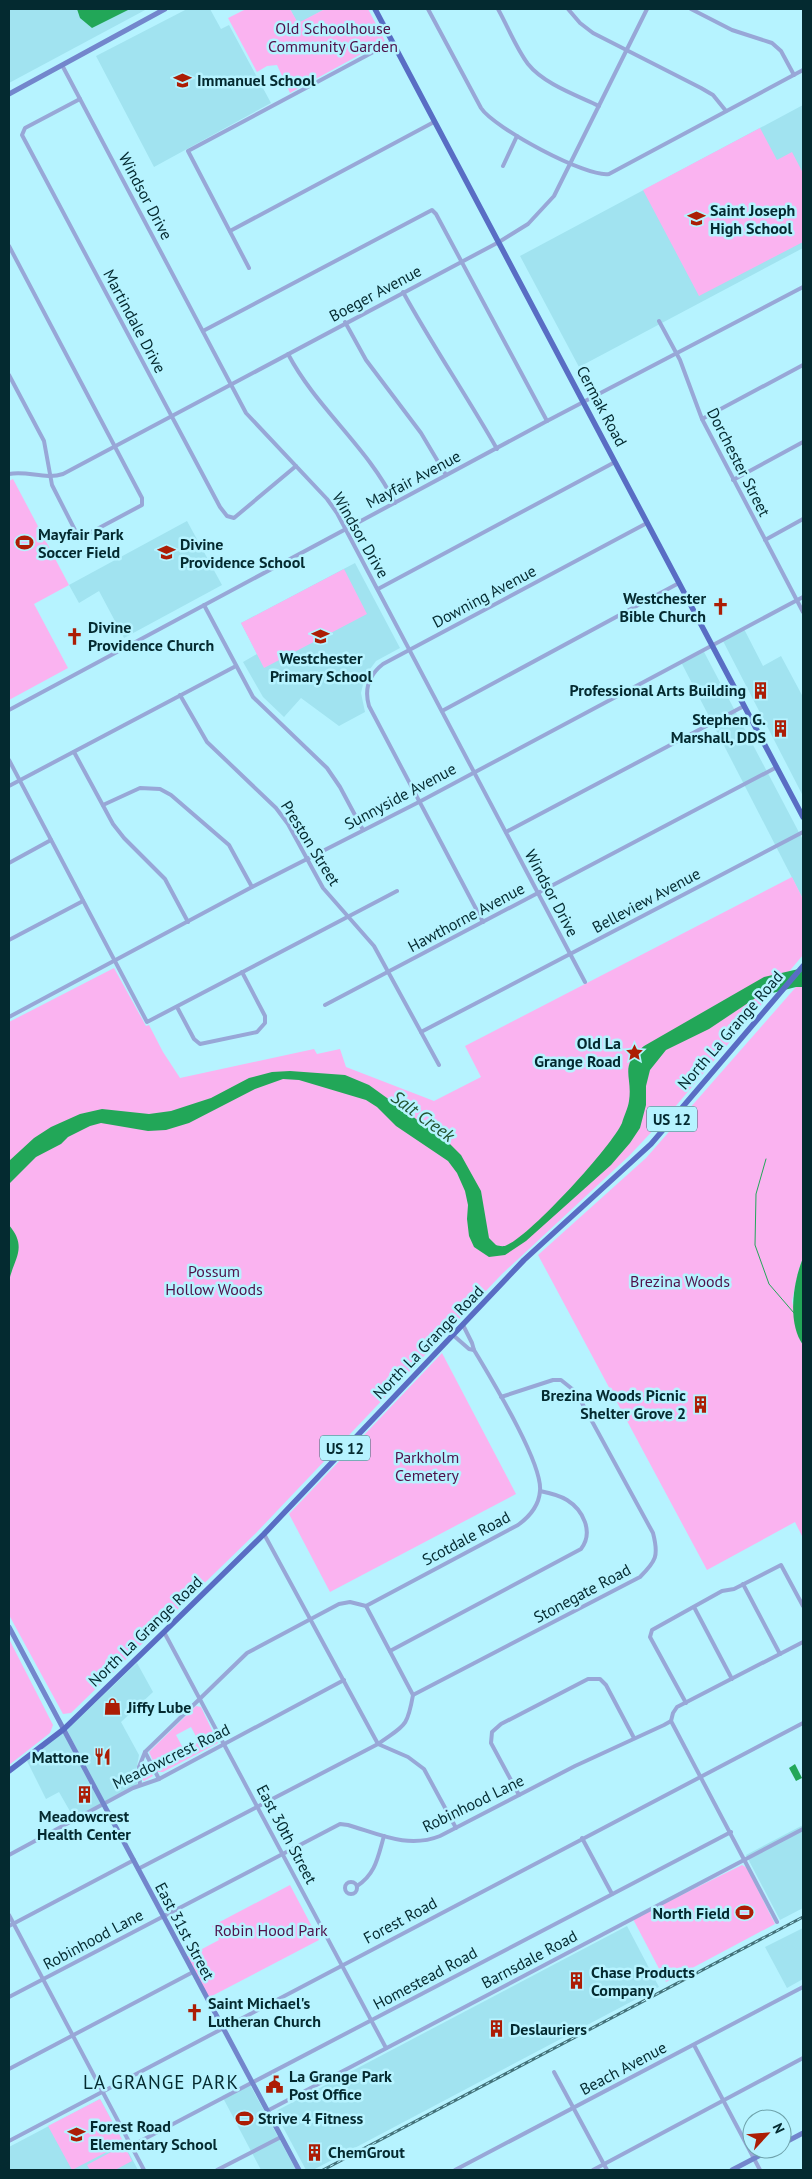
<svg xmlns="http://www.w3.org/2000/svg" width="812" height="2179" font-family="'PT Sans',sans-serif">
	<rect width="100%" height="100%" fill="#b6f3ff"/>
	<g fill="#a1e3f0">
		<polygon points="9,9 147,9 9,83"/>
		<polygon points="187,9 210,9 221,29 229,25 271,103 154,167 96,56"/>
		<polygon points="290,9 325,9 298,24"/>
		<polygon points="803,105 803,248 579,367 520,256"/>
		<polygon points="187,521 222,585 124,638 99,591 79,603 69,585"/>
		<polygon points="355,563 400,648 376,661 365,676 361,693 365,712 339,726 301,698 284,717 263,697 243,662 257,654 241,623"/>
		<polygon points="744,629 763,666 781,656 803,697 803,796 723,641"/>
		<polygon points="703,650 803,840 803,899 681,662"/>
		<polygon points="137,1663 153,1692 121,1722 139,1755 136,1772 138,1787 105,1804 67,1730"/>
		<polygon points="63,1732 103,1805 75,1820 59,1792 46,1799 27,1761"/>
		<polygon points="803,1825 803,1908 780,1920 746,1855"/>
		<polygon points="627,1926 659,1987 313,2170 306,2170 276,2114 278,2110"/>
		<polygon points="803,1928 803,1979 787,1988 765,1947"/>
		<polygon points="249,2083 296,2170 261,2170 222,2096"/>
		<polygon points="100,2099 138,2170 9,2170 9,2147"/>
	</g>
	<g fill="#fab3f0" fill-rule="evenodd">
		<polygon points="246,9 290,9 298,23 325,9 368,9 385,41 290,93 277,65 267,66 257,72 228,18"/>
		<polygon points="760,128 777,160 792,152 803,173 803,242 699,296 643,190"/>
		<polygon points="13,479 69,585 34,604 68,668 9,700 9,481"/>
		<polygon points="344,569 367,614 264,668 241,623"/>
		<polygon points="792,877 803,899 803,955 675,1107 629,1156 502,1274 257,1532 71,1713 63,1714 9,1615 9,1022 114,968 146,1026 149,1025 163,1052 180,1078 314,1049 317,1054 340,1049 346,1067 434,1101 481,1077 465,1046"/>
		<polygon points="796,987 803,987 803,1258 799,1269 792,1301 801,1342 803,1345 803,1538 795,1522 707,1570 538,1255 646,1158"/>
		<polygon points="442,1353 516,1494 330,1592 289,1514"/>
		<polygon points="9,1639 53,1725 50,1733 9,1765"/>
		<path d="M196 1706 201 1707 218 1743 163 1772H158L149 1752ZM191 1727 199 1742 184 1750 176 1735Z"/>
		<polygon points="144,1764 148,1766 153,1776 144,1781 140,1778 141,1767"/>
		<polygon points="742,1865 747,1868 775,1924 666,1982 633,1919"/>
		<polygon points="290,1885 319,1940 208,1998 187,1957 219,1940 212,1926"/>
		<polygon points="100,2099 124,2143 72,2170 48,2126"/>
		<polygon points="124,2145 132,2161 115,2170 90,2170 87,2165"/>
	</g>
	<g fill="#22a758">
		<polygon points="77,9 130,9 92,28 80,18"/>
		<path d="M803 968V987H796L757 997 709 1029 666 1050 650 1070 646 1086V1105L640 1128 630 1143 611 1165 526 1241 505 1255 489 1257 474 1247 469 1236 467 1219 468 1205 465 1191 457 1173 448 1161 396 1126 377 1107 366 1100 299 1080 283 1079 255 1089 189 1123 166 1130 148 1131 101 1123 90 1126 68 1137 61 1144 36 1157 9 1184V1161L34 1138 51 1127 80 1114 102 1109 149 1114 171 1111 211 1098 249 1078 272 1072 290 1071 345 1075 369 1085 448 1142 461 1155 481 1191 489 1238 496 1245C499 1246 504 1247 507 1245 530 1236 612 1146 622 1123 624 1116 628 1108 629 1101 633 1075 618 1067 644 1046L764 977Z"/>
		<path d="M9 1225C28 1248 14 1258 9 1281Z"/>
		<path d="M803 1258V1345C787 1323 793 1282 803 1258Z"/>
		<polygon points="795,1764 802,1778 796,1781 789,1768"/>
	</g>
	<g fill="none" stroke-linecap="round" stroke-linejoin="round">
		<polyline stroke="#22a758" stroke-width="1" points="766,1159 756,1194 755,1245 769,1284 794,1313"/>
		<g stroke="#98a7d7" stroke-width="4">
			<path d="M428 9 481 108C494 128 587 178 609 174L803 70"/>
			<path d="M498 9C508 27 516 48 528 64 544 84 576 95 599 106"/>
			<polyline points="568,9 580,23 593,33 701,88 713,95 726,111"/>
			<polyline points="691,9 732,30 772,43 781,51 794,75"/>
			<polyline points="62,65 246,413 327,499 337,513 585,982"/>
			<polyline points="80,99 25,128 22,135 220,507 227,516 234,518 296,466"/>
			<polyline points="503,166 517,136"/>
			<polyline points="230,231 434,122"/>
			<polyline points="9,246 142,498 142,505 84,536 78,536 52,485 44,441 9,375"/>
			<polyline points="249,268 188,151 392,42"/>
			<path d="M403 292C432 345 467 396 497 449"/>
			<polyline points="659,321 680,360 702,419 803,612"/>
			<polyline points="345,322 366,360 421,433 446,475"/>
			<polyline points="203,331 432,210 436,214 547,421"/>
			<path d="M288 354C317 409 368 447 395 503"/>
			<polyline points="702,419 803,365"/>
			<path d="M9 474C27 470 45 480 63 474L499 242 528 224 554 196 647 9"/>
			<polyline points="733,480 803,442"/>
			<polyline points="765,540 803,519"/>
			<polyline points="378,589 615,462"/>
			<polyline points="204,605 253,697 327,768 340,787 363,830"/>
			<polyline points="180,695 207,742 276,808 288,824 323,888 374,946 439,1065"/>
			<polyline points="9,710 547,421 803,287"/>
			<polyline points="442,711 679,583"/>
			<polyline points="74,752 113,824 124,838 165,879 188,922"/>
			<polyline points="9,760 147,1022 397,891"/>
			<polyline points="9,786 236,666"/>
			<polyline points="103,805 140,788 160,789 171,795 229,845 252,887"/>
			<polyline points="506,832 744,706"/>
			<polyline points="9,863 51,840"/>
			<path d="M483 922 369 706C364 689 369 675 383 664L647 523"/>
			<polyline points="9,940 83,901"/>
			<polyline points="325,1005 777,767"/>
			<polyline points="177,1007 194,1039 200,1044 257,1032 265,1023 265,1016 242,972"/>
			<polyline points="9,1017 252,887 419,802 803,597"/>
			<polyline points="421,1032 803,832"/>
			<polyline points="453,1335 469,1349 474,1350"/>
			<path d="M264 1534 378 1744C404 1725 407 1729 413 1695L640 1577C656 1561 659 1556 653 1533L576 1392 561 1380H553L501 1397"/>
			<polyline points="743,1584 780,1654"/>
			<polyline points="694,1607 732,1679"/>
			<polyline points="164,1632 386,2048"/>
			<path d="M390 1651 581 1549C594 1532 583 1510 567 1500 559 1495 550 1493 540 1491"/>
			<path d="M413 1695 366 1606 518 1525C529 1517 539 1505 540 1491 543 1463 490 1377 474 1350L472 1343 463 1325"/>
			<polyline points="686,1703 650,1637 652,1630 722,1591 734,1589 781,1565 803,1606"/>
			<polyline points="671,1721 777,1922"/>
			<polyline points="145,1752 159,1779"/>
			<polyline points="140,1785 139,1767 145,1752 247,1653 339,1604 350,1602 366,1606"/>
			<polyline points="519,1795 491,1743 492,1732 501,1724 588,1679 600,1679 606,1685 634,1738"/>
			<polyline points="582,1838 612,1894"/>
			<polyline points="9,1855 133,1788 159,1779 344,1680"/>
			<polyline points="138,1869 378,1744 408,1757 424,1769 456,1828"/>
			<circle cx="351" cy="1888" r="6"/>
			<path d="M357 1886C376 1874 378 1856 384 1836"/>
			<polyline points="9,1915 144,2170"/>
			<polyline points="9,1926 134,1860"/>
			<path d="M9 1997 340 1824 348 1825C379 1834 408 1849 440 1836L575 1766 664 1725 671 1721 673 1713 677 1707 803 1642"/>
			<polyline points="694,2045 760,2170"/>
			<polyline points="9,2069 193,1972"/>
			<polyline points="554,2072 607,2170"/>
			<polyline points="267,2111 803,1829"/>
			<polyline points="9,2141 803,1723"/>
			<polyline points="131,2146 731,1832"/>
			<polyline points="217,2170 281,2137"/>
			<polyline points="455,2170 803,1987"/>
			<polyline points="593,2170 803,2058"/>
		</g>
		<g stroke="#7386cc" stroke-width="5">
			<polyline points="9,94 165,9"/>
			<polyline points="9,1627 299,2170"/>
			<polyline points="782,2144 803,2133"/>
			<polyline points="732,2170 772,2149"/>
		</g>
		<g stroke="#596dc4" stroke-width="5.5">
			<polyline points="375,9 803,817"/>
			<polyline points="9,1771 64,1729 164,1632 264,1534 524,1260 651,1144 803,966"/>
		</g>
		<defs>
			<polyline id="rail" points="323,2170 803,1917"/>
		</defs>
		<use href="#rail" stroke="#43727a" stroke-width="3"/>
		<use href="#rail" stroke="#b6f3ff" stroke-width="1" stroke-dasharray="4" stroke-linecap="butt"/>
	</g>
	<defs>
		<symbol id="school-bare" viewBox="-9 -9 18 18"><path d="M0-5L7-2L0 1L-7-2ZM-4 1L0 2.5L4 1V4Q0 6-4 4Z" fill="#ac1d05" stroke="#b6f3ff" stroke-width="2.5" paint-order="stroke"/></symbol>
		<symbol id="stadium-bare" viewBox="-9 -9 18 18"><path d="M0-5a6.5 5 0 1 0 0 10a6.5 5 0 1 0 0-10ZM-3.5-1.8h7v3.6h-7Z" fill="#ac1d05" stroke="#b6f3ff" stroke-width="2.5" paint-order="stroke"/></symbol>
		<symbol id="church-bare" viewBox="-9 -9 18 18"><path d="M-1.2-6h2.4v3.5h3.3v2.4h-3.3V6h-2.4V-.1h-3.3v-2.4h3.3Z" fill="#ac1d05" stroke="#b6f3ff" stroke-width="2.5" paint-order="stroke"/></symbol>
		<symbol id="building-bare" viewBox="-9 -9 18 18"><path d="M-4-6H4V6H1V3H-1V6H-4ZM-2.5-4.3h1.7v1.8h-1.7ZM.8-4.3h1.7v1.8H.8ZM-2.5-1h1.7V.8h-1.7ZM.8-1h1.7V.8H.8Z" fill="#ac1d05" stroke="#b6f3ff" stroke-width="2.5" paint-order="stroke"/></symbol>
		<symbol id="sight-bare" viewBox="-9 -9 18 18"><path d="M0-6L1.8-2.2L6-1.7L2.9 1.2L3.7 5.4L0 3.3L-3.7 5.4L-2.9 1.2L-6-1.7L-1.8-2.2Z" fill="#ac1d05" stroke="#b6f3ff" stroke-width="2.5" paint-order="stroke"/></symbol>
		<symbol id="shop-bare" viewBox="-9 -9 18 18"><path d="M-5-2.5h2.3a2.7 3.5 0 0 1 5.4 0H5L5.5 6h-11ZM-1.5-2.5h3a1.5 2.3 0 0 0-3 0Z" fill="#ac1d05" stroke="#b6f3ff" stroke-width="2.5" paint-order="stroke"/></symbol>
		<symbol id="restaurant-bare" viewBox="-9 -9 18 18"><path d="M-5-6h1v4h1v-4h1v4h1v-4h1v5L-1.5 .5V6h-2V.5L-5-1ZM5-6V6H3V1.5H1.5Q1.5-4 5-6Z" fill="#ac1d05" stroke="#b6f3ff" stroke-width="2.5" paint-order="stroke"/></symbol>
		<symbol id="civic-bare" viewBox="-9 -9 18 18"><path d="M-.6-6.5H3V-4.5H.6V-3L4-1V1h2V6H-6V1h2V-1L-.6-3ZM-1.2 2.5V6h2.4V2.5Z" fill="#ac1d05" stroke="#b6f3ff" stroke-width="2.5" paint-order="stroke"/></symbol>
	</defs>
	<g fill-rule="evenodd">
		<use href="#school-bare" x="170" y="68" width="25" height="25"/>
		<use href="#school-bare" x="684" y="206" width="25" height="25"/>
		<use href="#stadium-bare" x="12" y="530" width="25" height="25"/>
		<use href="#school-bare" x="154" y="540" width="25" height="25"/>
		<use href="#church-bare" x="708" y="594" width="25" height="25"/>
		<use href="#church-bare" x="62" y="624" width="25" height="25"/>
		<use href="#school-bare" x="308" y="624" width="25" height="25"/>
		<use href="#building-bare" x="748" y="678" width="25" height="25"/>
		<use href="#building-bare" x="768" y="716" width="25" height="25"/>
		<use href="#sight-bare" x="622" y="1040" width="25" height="25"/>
		<use href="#building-bare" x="688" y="1392" width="25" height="25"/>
		<use href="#shop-bare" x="100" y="1694" width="25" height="25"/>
		<use href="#restaurant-bare" x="90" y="1744" width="25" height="25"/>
		<use href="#building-bare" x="72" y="1782" width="25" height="25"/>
		<use href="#stadium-bare" x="732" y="1900" width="25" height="25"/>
		<use href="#building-bare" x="564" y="1968" width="25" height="25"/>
		<use href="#church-bare" x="182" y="2000" width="25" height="25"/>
		<use href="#building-bare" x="484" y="2016" width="25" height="25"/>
		<use href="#civic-bare" x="262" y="2072" width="25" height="25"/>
		<use href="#stadium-bare" x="232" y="2106" width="25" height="25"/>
		<use href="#school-bare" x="64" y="2122" width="25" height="25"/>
		<use href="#building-bare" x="302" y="2140" width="25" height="25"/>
	</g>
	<g text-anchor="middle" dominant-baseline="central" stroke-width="5" stroke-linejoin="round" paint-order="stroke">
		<g fill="#b6f3ff" stroke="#39666e" stroke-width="1">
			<rect x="647" y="1106.5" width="50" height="25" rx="4"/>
			<rect x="320" y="1435.5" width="50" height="25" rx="4"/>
		</g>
		<g font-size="15" font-weight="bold" fill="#042a30">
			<text x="672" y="1119">US 12</text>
			<text x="345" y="1448">US 12</text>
		</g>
		<g font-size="16" fill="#4f124a" stroke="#b6f3ff">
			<text x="333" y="28">Old Schoolhouse<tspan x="333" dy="18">Community Garden</tspan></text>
			<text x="214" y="1271">Possum<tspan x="214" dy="18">Hollow Woods</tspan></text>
			<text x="680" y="1281">Brezina Woods</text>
			<text x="427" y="1457">Parkholm<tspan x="427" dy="18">Cemetery</tspan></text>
			<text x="271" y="1930">Robin Hood Park</text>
		</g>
		<g font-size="16" font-weight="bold" fill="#042a30" stroke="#b6f3ff" text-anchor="start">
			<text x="197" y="80">Immanuel School</text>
			<text x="710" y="210">Saint Joseph<tspan x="710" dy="18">High School</tspan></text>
			<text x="38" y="534">Mayfair Park<tspan x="38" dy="18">Soccer Field</tspan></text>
			<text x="180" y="544">Divine<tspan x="180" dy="18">Providence School</tspan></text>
			<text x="706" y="598" text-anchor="end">Westchester<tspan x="706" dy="18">Bible Church</tspan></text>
			<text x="88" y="627">Divine<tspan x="88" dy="18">Providence Church</tspan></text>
			<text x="321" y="658" text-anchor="middle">Westchester<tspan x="321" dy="18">Primary School</tspan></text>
			<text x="746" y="690" text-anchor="end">Professional Arts Building</text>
			<text x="766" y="719" text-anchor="end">Stephen G.<tspan x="766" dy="18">Marshall, DDS</tspan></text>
			<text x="621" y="1043" text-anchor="end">Old La<tspan x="621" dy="18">Grange Road</tspan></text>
			<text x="686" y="1395" text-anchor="end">Brezina Woods Picnic<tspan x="686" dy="18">Shelter Grove 2</tspan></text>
			<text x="127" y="1707">Jiffy Lube</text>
			<text x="89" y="1757" text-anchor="end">Mattone</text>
			<text x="84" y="1816" text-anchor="middle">Meadowcrest<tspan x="84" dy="18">Health Center</tspan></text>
			<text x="730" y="1913" text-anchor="end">North Field</text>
			<text x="591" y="1972">Chase Products<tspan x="591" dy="18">Company</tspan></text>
			<text x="208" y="2003">Saint Michael's<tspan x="208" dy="18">Lutheran Church</tspan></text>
			<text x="510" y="2029">Deslauriers</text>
			<text x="289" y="2076">La Grange Park<tspan x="289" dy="18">Post Office</tspan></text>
			<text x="258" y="2118">Strive 4 Fitness</text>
			<text x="90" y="2126">Forest Road<tspan x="90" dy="18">Elementary School</tspan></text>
			<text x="328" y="2152">ChemGrout</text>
		</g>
		<g font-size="16" fill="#042a30" stroke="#b6f3ff">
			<text transform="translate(146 196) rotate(62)">Windsor Drive</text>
			<text transform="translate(375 293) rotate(-28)">Boeger Avenue</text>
			<text transform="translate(135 321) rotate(62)">Martindale Drive</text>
			<text transform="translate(602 406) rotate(62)">Cermak Road</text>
			<text transform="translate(739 462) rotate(63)">Dorchester Street</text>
			<text transform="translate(413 479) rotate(-28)">Mayfair Avenue</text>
			<text transform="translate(361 535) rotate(60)">Windsor Drive</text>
			<text transform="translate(484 596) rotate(-28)">Downing Avenue</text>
			<text transform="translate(400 796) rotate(-28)">Sunnyside Avenue</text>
			<text transform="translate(311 843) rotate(58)">Preston Street</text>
			<text transform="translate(552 893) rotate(62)">Windsor Drive</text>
			<text transform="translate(646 900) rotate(-28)">Belleview Avenue</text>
			<text transform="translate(466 917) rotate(-28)">Hawthorne Avenue</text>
			<text transform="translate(730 1030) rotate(-49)">North La Grange Road</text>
			<text transform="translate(428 1342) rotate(-46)">North La Grange Road</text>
			<text transform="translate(466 1538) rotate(-28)">Scotdale Road</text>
			<text transform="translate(582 1593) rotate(-28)">Stonegate Road</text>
			<text transform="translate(145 1631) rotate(-44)">North La Grange Road</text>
			<text transform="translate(171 1756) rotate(-26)">Meadowcrest Road</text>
			<text transform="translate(473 1803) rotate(-26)">Robinhood Lane</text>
			<text transform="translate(287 1834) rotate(62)">East 30th Street</text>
			<text transform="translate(400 1920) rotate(-28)">Forest Road</text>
			<text transform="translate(185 1931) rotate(62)">East 31st Street</text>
			<text transform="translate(93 1939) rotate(-28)">Robinhood Lane</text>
			<text transform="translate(529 1959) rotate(-28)">Barnsdale Road</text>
			<text transform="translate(425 1978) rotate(-28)">Homestead Road</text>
			<text transform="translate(623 2068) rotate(-28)">Beach Avenue</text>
		</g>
		<g font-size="18" font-style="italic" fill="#235231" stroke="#b6f3ff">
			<text transform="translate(423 1116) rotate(36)">Salt Creek</text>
		</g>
		<g font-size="19" letter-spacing="1" fill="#042a30" stroke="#b6f3ff">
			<text x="161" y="2082">LA GRANGE PARK</text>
		</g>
	</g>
	<rect width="812" height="2179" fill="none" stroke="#042a30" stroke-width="20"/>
	<g transform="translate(767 2134) rotate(64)"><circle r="24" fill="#b6f3ff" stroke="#6fa3ac"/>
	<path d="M0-4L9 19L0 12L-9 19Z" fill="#ac1d05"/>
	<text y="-8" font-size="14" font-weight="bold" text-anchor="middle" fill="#042a30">N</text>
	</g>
</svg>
